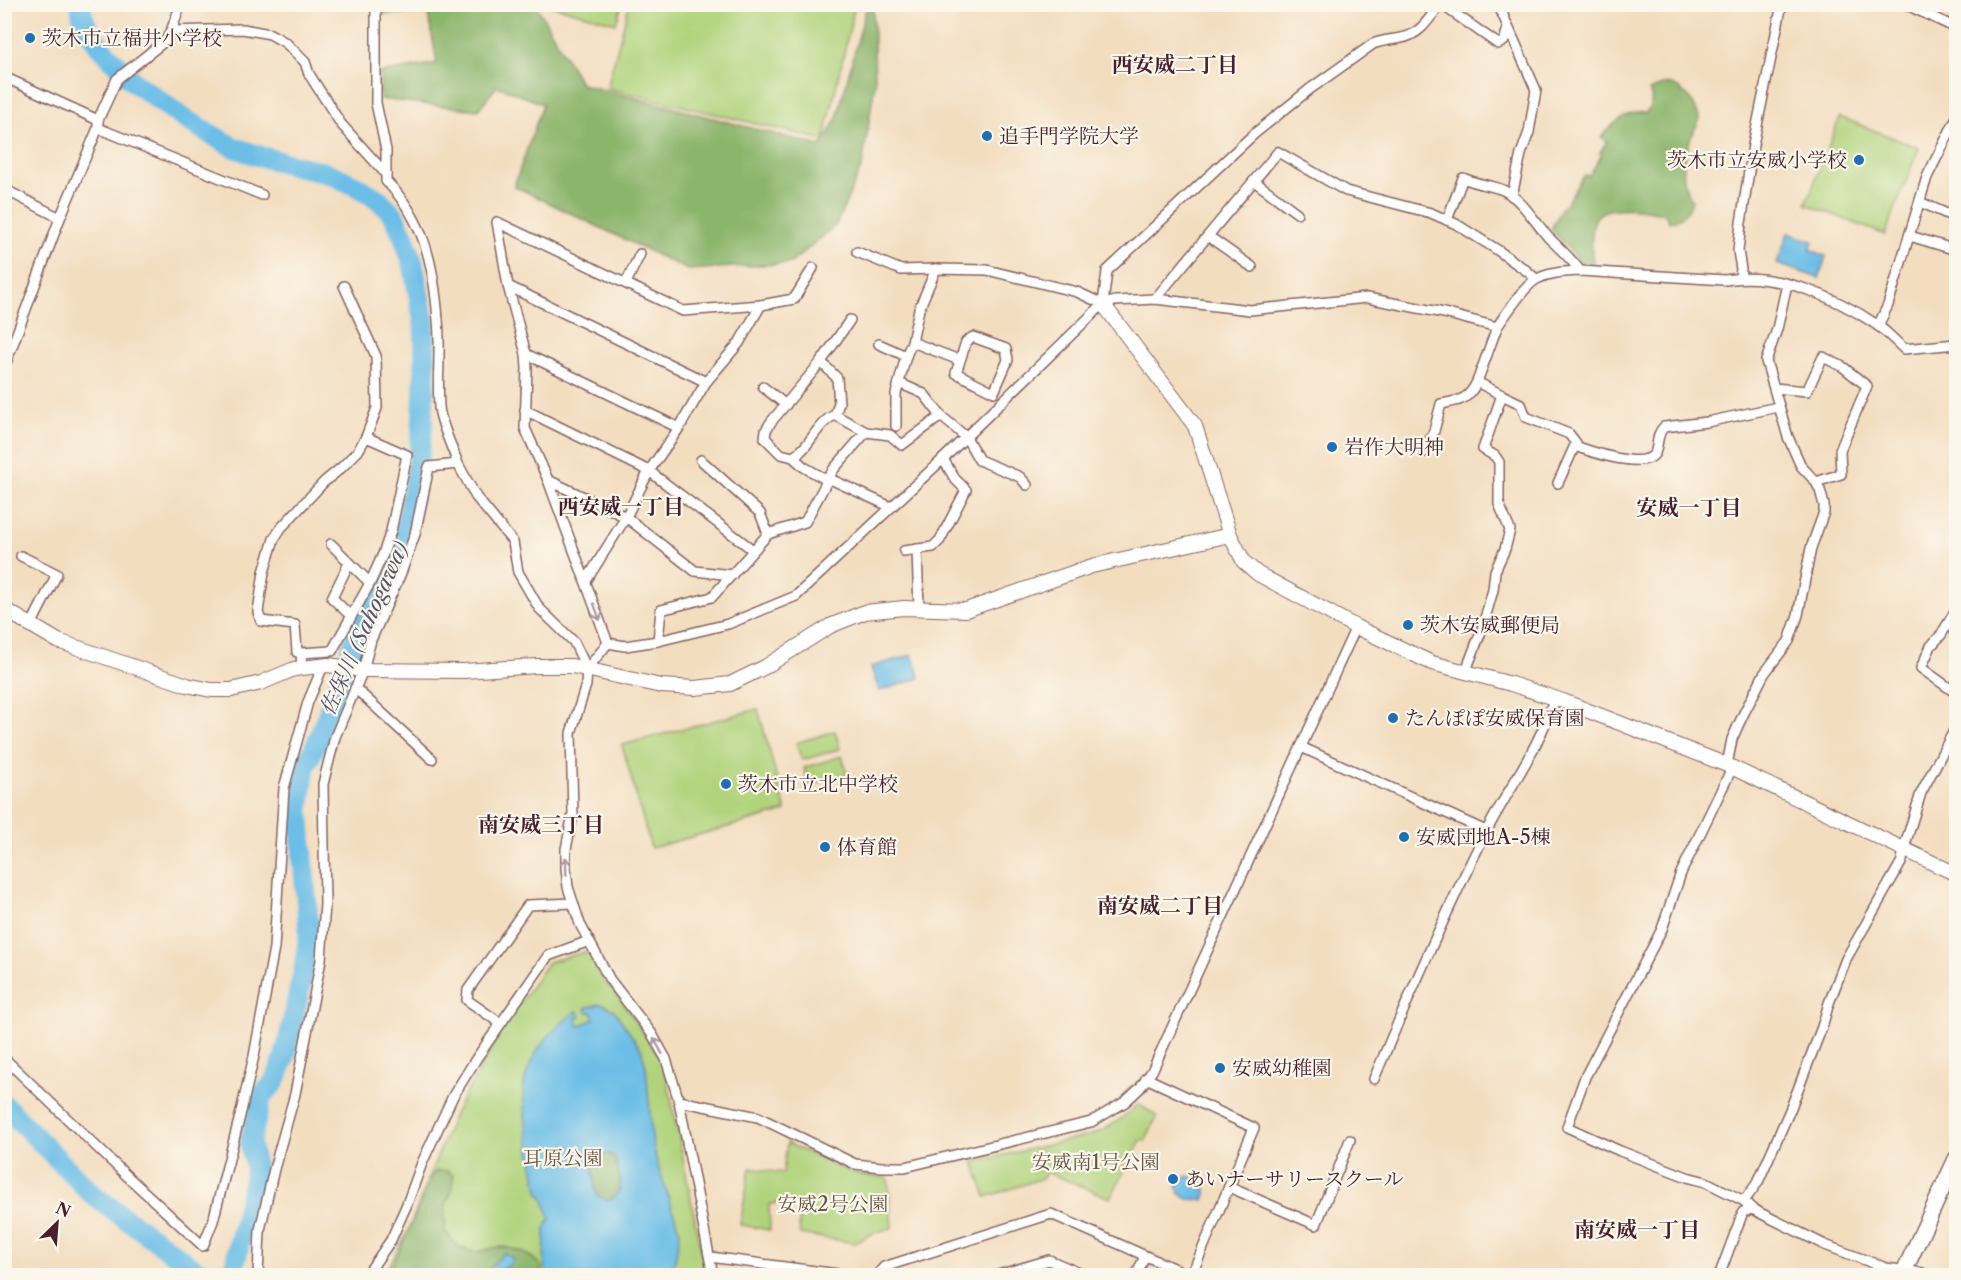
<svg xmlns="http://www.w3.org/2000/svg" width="1961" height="1280" font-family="'Libre Caslon Text','Noto Serif JP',serif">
	<rect width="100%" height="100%" fill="#fbf7ec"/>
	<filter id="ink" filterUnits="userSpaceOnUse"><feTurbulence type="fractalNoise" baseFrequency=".0167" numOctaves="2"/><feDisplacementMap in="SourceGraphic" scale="12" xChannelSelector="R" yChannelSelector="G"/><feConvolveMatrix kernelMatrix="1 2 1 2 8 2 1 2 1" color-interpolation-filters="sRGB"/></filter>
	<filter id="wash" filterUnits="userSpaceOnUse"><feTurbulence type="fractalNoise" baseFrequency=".008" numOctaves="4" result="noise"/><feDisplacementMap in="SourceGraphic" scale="24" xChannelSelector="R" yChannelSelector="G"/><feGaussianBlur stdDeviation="1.35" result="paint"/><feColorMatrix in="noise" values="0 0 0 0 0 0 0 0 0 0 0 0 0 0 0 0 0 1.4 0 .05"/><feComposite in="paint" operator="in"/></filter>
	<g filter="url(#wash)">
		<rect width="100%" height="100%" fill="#f3ddbf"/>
		<g fill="#b0d37c" stroke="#7d7954" stroke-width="1.5">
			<polygon points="549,5 621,4 622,5 616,23"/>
			<polygon points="629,5 855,5 824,140 607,88"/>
			<polygon points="1840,117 1919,148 1885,235 1806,204"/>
			<polygon points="758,709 786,811 651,848 622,745"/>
			<polygon points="835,731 840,749 802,760 796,743"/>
			<polygon points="842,756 847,774 809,785 804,768"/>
			<polygon points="584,952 588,952 600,975 623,1003 658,1054 667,1078 706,1275 383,1276 408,1231 454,1114 504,1027 548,962"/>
			<path d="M1138 1104 1157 1116 1145 1141 1141 1140 1110 1198 1046 1172 1043 1178 986 1197 974 1162 1095 1134C1112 1126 1125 1117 1138 1104Z"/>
			<polygon points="787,1143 840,1168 860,1175 888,1178 892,1228 873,1233 855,1243 800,1234 797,1202 769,1204 770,1230 740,1225 750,1168 783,1173"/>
		</g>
		<g fill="#8cb56c" stroke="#6b6a4c" stroke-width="1.5">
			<polygon points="381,5 536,5 581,84 821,146 837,118 867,5 873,5 875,83 862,166 836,225 791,263 688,270 514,186 543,104 497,86 478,110 380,99 380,73 437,63 428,13 381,14"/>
			<path d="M1664 84C1684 85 1694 102 1700 119 1687 142 1675 178 1692 200 1690 213 1681 219 1669 222L1665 214C1651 210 1606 202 1596 218 1590 227 1592 254 1593 265L1582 264 1551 229 1563 205 1566 204 1580 181 1585 175 1589 176 1601 156 1600 152 1607 141 1601 137C1614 123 1626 110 1646 113 1651 106 1654 100 1649 91Z"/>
			<path d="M609 1154C616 1157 615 1159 617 1166 621 1180 624 1194 608 1201L598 1196 596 1193 592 1165 598 1156Z"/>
			<path d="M436 1171H448L453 1175V1187L446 1206 445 1231C450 1236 455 1246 462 1248 480 1257 484 1248 499 1247 515 1247 533 1255 541 1267L540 1275 386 1276 400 1250 433 1174Z"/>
		</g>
		<g fill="#6cbee7" stroke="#5b6e89" stroke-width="1.5" fill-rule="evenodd">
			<polygon points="1788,233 1813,241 1810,250 1826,256 1819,278 1777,264"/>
			<polygon points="912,655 920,678 879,691 871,667"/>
			<path d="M599 1004 605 1005 614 1010 641 1049 646 1067 652 1138 657 1163 680 1232 675 1261 669 1275H544L545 1229 550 1218 542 1195 539 1194C533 1168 528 1143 525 1116 524 1106 522 1094 524 1084 530 1053 552 1028 577 1011L580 1017 576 1019 579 1026 594 1019 592 1012 588 1013 585 1008ZM609 1154C616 1157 615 1159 617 1166 621 1180 624 1194 608 1201L598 1196 596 1193 592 1165 597 1156Z"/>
			<path d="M1188 1176C1201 1178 1211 1187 1204 1200L1188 1199 1179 1193 1177 1183Z"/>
			<polygon points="504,1253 513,1258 511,1265 502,1269 504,1275 501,1275 497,1269 491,1275 488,1275 492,1266"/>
		</g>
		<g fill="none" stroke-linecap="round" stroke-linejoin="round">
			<g stroke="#6cbee7" stroke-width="21">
				<polyline points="81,4 82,15 88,29 100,47 134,82 183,118 233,147 262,157 330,174 356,186 378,199 393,214 403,235 413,264 424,323 425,361 422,429 418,465 404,538 384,587 355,640 319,738 305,767 299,809 309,934 304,969 285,1056 275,1082 262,1095 250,1143 256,1170 232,1276"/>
				<polyline points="4,1105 93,1195 205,1276"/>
			</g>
		</g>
	</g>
	<g filter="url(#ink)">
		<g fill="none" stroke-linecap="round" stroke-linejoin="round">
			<defs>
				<g id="street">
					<polyline points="376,4 376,103 386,150 386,174"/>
					<polyline points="1441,4 1498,44 1504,41 1508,28"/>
					<polyline points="1498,4 1536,90 1529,132 1521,154 1512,196"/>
					<polyline points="1905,4 1956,28"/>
					<path d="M171 31 243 29 270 34 286 43 305 62 309 74 341 124 386 174V181C425 220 434 267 438 320 441 349 437 378 439 407 440 422 453 449 458 464L429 467 415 534 401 573 371 640 363 670 335 737 323 784 325 904 321 960 295 1094 274 1169 260 1230 258 1276"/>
					<polyline points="4,77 98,120"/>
					<polyline points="98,128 262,195"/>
					<polyline points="1254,181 1297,213"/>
					<polyline points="4,189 60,218"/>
					<polyline points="1920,202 1956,218"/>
					<path d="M1447 220 1463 178C1476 184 1490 185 1503 190 1521 198 1535 222 1548 237 1559 248 1571 258 1580 271"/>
					<polyline points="1208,236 1252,267"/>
					<polyline points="1910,236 1956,250"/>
					<polyline points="857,252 901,270 936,269 987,270 1077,292 1103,304"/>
					<polyline points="1740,277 1741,269 1738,251 1741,223 1753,145 1782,4"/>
					<polyline points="626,283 640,254"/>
					<polyline points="508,286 706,382"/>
					<polyline points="1155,299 1278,152 1346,191 1431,213 1456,224 1496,249 1527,271 1536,279"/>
					<path d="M1103 304 1107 271 1254 134 1310 89 1373 44C1382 40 1391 40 1401 38 1420 35 1429 19 1440 4"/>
					<polyline points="1878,326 1888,305 1927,177 1956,119"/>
					<polygon points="973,337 1006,349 1008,360 994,392 956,373 966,342"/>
					<polyline points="912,342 959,360"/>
					<polyline points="879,344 906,356"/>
					<polyline points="526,354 679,428"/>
					<polyline points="821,362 837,378 839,403 835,415 866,432 890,435 902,445 941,416"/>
					<polyline points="4,368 60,218 98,128 98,120 117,79 166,40 171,31 181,4"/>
					<polyline points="899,383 924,394 941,416 966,437 979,460 1020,477 1027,485"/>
					<polyline points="763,387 786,405"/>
					<polyline points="1774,388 1807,391 1823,357 1843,367 1867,386 1840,450 1841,474 1816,482"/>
					<polyline points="1502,395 1521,404 1526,417 1569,434 1576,443 1558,483"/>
					<polyline points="525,410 649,471 753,550"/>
					<path d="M835 415C816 423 811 447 793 457L781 454 765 438 766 430 771 422 821 362 850 320"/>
					<polyline points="896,426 896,394 906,356 912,342 919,309 936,269"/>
					<path d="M1575 446C1589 451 1645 471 1655 453 1659 444 1656 434 1664 427L1707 422 1778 407"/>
					<path d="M1424 452 1434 431 1441 404C1461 400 1467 401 1477 382"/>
					<polyline points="793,457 804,467 827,480"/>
					<polyline points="701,460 760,513 768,534"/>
					<polyline points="458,464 476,497 513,542 518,572 539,608 574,642 587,669 586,685 571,733 573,814 566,849 566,868 568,887 580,924 610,980 652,1034 666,1059 679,1101 713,1276"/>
					<polyline points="828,478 891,507"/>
					<polyline points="548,480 626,517 695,571 732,575"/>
					<polyline points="331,544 370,583"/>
					<polyline points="917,549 919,609"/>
					<polyline points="904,551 933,547 940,540 966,490 955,479 943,459"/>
					<polyline points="21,556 57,574 31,625"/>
					<polyline points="349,563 332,598 351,616"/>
					<polyline points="586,581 626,517 649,471 679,428 706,382 739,343 761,305"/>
					<polyline points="1956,610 1941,635 1931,646 1921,668 1956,693"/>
					<polyline points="658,641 661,610 712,597 768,534 805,522 833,470 866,432"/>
					<path d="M608 643 625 646 658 641 728 624 796 596 943 459 1103 304 1115 301 1155 299 1250 310 1367 298 1444 313 1497 327C1506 314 1525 285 1537 279 1551 272 1566 272 1580 271L1725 280C1775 271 1836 297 1877 325 1887 332 1895 341 1904 349L1956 344"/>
					<polyline points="608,643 548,480 525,428 527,368 526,354 508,286 497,222 683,311 761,305 794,299 813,268"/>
					<polyline points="301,653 297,652 295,625 261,621 258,612 264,572 274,539 281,528 324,482 341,468 358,451 366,437"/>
					<polyline points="302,668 301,653 332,651 370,583 383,554 391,531 407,455 366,437 377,408 376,356 344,286"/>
					<polyline points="587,669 608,643"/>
					<polyline points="1465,673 1482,629 1493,590 1495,571 1505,549 1510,530 1499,504 1499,462 1495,456 1483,449 1502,395 1477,382 1497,327"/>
					<polyline points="355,688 432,759"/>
					<polyline points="1301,747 1486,831"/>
					<polyline points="1727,765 1732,739 1743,715 1764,674 1789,641 1798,615 1811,548 1824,512 1824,505 1820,490 1816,482 1801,466 1788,437 1766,361 1777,329 1787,284"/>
					<polyline points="1732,768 1681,873 1662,929 1585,1077 1567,1127 1620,1151 1687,1177 1706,1182 1744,1201 1752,1209 1825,1245 1886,1268 1922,1273 1927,1276"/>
					<polyline points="500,1023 467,1000 468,990 528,905 573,903"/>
					<polyline points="4,1058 127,1176 203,1246 213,1221 240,1116 254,1056 274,948 284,788 308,702 323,666"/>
					<path d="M1374 1079C1409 996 1445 913 1486 832 1507 791 1543 742 1554 698"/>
					<polyline points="679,1101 758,1117 855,1164 881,1167 905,1167 1091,1122 1125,1102 1140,1088 1152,1071 1356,627"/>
					<polyline points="1229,1187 1316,1225 1350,1140"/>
					<polyline points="1744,1201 1758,1182 1790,1110 1822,1027 1829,1003 1846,959 1902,861 1904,848 1921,793 1956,727"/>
					<polyline points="710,1257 853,1276"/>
					<polyline points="366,1276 391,1240 407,1204 422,1163 453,1096 476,1059 548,956 589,941"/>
					<polyline points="876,1276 884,1267 1051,1214 1191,1276 1254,1128 1146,1078"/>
					<polyline points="995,1276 1049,1260 1086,1276"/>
					<polyline points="1136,1276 1145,1256"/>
					<polyline points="1719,1276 1743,1212 1752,1209"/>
				</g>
				<g id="secondary">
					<polyline points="1103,304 1195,426 1230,535 1244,562 1258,574 1356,627 1432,663 1511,684 1563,701 1727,765 1956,874"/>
					<polyline points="4,609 58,641 187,685 211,690 231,690 261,683 294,669 328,665 363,670 464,671 537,666 572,666 661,686 695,688 730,684 765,667 830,626 865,612 904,608 966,610 1092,566 1230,535"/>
				</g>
				<polyline id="primary" points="1902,1276 1956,1159"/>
			</defs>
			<use href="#street" stroke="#85625f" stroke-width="12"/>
			<use href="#secondary" stroke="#85625f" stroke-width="16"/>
			<use href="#primary" stroke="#85625f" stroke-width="18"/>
			<use href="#street" stroke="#fff" stroke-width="9"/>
			<use href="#secondary" stroke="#fff" stroke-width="14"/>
			<use href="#primary" stroke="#fff" stroke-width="15"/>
		</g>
		<defs><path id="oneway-shaft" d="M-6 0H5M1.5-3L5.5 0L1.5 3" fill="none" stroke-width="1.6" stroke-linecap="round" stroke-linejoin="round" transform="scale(1.5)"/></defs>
		<g stroke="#ae9aa0">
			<use href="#oneway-shaft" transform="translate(597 612) rotate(70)"/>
			<use href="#oneway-shaft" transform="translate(566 866) rotate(-92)"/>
			<use href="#oneway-shaft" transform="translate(658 1046) rotate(-119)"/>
		</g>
	</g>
	<g fill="#1f6fb2" stroke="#fbf7ec" stroke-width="2">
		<circle cx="30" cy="38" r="6"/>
		<circle cx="987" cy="136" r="6"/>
		<circle cx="1859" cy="160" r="6"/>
		<circle cx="1332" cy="447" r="6"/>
		<circle cx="1408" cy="625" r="6"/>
		<circle cx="1393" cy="718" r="6"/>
		<circle cx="726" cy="784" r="6"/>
		<circle cx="1404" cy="837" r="6"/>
		<circle cx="825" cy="847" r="6"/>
		<circle cx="1220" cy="1068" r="6"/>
		<circle cx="1173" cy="1179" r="6"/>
	</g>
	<g text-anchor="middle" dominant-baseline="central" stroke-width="4.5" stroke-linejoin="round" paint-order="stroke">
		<g font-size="20" fill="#4a1f2b" stroke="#fbf7ec" text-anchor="start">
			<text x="42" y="38">茨木市立福井小学校</text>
			<text x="999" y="136">追手門学院大学</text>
			<text x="1847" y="160" text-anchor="end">茨木市立安威小学校</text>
			<text x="1344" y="447">岩作大明神</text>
			<text x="1420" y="625">茨木安威郵便局</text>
			<text x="1405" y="718">たんぽぽ安威保育園</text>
			<text x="738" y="784">茨木市立北中学校</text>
			<text x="1416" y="837">安威団地A-5棟</text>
			<text x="837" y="847">体育館</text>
			<text x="1232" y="1068">安威幼稚園</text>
			<text x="1185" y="1179">あいナーサリースクール</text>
		</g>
		<g font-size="20" fill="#695543" stroke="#fbf7ec">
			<text x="563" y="1158">耳原公園</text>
			<text x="1096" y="1162">安威南1号公園</text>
			<text x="833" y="1204">安威2号公園</text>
		</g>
		<g font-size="21" font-weight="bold" fill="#4a1f2b" stroke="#fbf7ec">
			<text x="1175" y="64">西安威二丁目</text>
			<text x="621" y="506">西安威一丁目</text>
			<text x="1689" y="507">安威一丁目</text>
			<text x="541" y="824">南安威三丁目</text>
			<text x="1160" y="905">南安威二丁目</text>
			<text x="1637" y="1229">南安威一丁目</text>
		</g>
		<g font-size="21" font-style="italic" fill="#56576d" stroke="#fbf7ec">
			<text transform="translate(364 628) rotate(-66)">佐保川 (Sahogawa)</text>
		</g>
	</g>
	<rect width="1961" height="1280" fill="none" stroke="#fbf7ec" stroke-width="24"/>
	<g transform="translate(57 1223) rotate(25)" stroke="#fbf7ec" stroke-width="4.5" paint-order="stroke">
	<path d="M0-4.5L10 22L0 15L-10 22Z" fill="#4a1f2b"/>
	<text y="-9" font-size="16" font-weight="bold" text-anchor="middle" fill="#4a1f2b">N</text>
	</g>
</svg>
